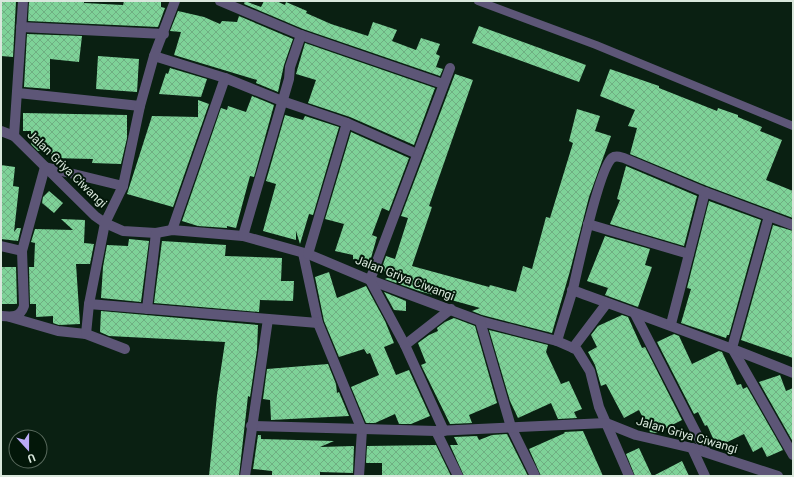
<svg xmlns="http://www.w3.org/2000/svg" width="794" height="477" font-family="Roboto,sans-serif">
	<defs>
		<pattern id="building-cross-hatch" width="8" height="8" patternUnits="userSpaceOnUse"><rect width="8" height="8" fill="#7ed298"/><path d="M0 0l8 8M0 8l8-8" fill="none" stroke="#6faf82"/></pattern>
	</defs>
	<rect width="100%" height="100%" fill="#0a2012"/>
	<g fill="url(#building-cross-hatch)">
		<polygon points="1,1 16,1 13,57 1,56"/>
		<polygon points="29,1 84,1 84,3 123,5 124,1 161,1 161,7 165,8 158,27 28,21"/>
		<polygon points="245,1 261,7 264,1 276,1 285,5 286,2 307,11 306,13 331,24 368,36 373,22 397,30 392,41 416,50 421,38 440,44 436,54 440,56 436,67 443,69 440,76 303,29 244,4"/>
		<polygon points="178,11 204,17 220,24 222,21 237,22 239,16 293,39 284,65 278,92 256,83 257,80 174,55 181,32 170,31"/>
		<polygon points="479,26 586,65 579,82 472,43"/>
		<polygon points="27,34 82,36 79,62 50,59 50,89 24,87"/>
		<polygon points="305,43 435,88 414,145 350,117 308,103 316,80 296,74"/>
		<polygon points="98,56 139,59 137,92 96,89"/>
		<polygon points="170,68 207,79 201,97 159,94 166,73 168,74"/>
		<polygon points="610,69 659,86 659,88 717,111 718,108 738,115 738,117 762,127 760,131 782,140 766,180 793,191 793,218 707,186 630,154 637,128 628,126 635,110 600,96"/>
		<polygon points="455,74 473,80 429,206 432,207 412,266 489,287 490,285 516,292 523,266 532,269 546,217 550,218 573,143 569,141 577,109 600,116 595,131 611,136 589,197 570,271 552,333 482,315 472,311 480,308 419,291 385,279 394,275 381,270 386,256 395,259 408,218 401,216"/>
		<polygon points="252,96 274,105 254,177 250,176 236,228 227,226 227,228 198,226 182,221 221,108 227,110 228,106 246,112"/>
		<polygon points="198,100 209,104 173,207 127,194 152,116 198,117"/>
		<polygon points="23,113 127,115 127,138 121,164 92,163 93,159 51,158 51,151 38,151 31,144 31,131 23,131"/>
		<polygon points="285,115 303,120 305,116 339,127 313,215 309,214 300,244 296,231 296,240 263,231 276,184 266,181"/>
		<polygon points="351,132 409,158 389,211 382,208 372,235 377,237 369,265 353,259 353,255 335,251 344,224 325,219"/>
		<polygon points="1,165 15,167 13,186 19,187 14,232 17,228 21,228 18,241 1,239"/>
		<polygon points="626,166 697,196 684,246 610,224 620,200 617,199"/>
		<polygon points="49,191 63,203 54,213 42,203 43,197"/>
		<polygon points="709,201 761,220 729,335 727,335 726,338 681,323 691,289 687,288"/>
		<polygon points="61,219 85,220 84,243 94,244 90,264 76,264 80,324 59,325 53,323 53,316 36,317 36,304 30,304 29,267 34,267 35,243 31,242 35,229 73,230"/>
		<polygon points="773,225 793,231 793,358 741,340"/>
		<polygon points="605,236 650,249 645,265 652,267 638,307 605,295 608,288 587,281"/>
		<polygon points="129,239 149,241 141,302 101,298 103,267 107,245 128,246"/>
		<polygon points="162,241 226,245 225,256 282,258 281,281 294,281 293,301 260,300 259,312 154,303"/>
		<polygon points="1,267 16,267 17,304 1,304"/>
		<polygon points="329,272 337,298 366,286 385,321 394,343 384,347 396,375 409,370 430,416 411,424 399,424 395,414 375,423 366,423 351,387 379,375 370,353 367,354 364,349 339,357 324,321 315,277"/>
		<polygon points="384,292 406,301 406,311 394,310"/>
		<polygon points="101,311 258,325 257,350 250,397 248,396 239,476 209,476 217,395 225,342 109,336 100,332"/>
		<polygon points="622,315 628,317 642,348 645,347 682,420 656,433 650,432 639,410 624,418 606,384 601,386 595,365 588,352 597,347 591,335 598,326"/>
		<polygon points="454,318 475,326 497,403 469,415 472,423 450,424 421,365 426,363 418,343 429,335 438,331 437,328 445,322"/>
		<polygon points="489,330 548,345 546,352 561,384 569,381 582,409 574,412 577,418 558,419 551,403 518,418 510,401"/>
		<polygon points="674,334 679,336 692,364 719,351 722,352 737,385 741,384 743,389 747,387 783,450 767,457 762,447 753,452 744,434 717,447 707,425 705,426 698,412 694,414 657,342"/>
		<polygon points="328,364 336,384 337,393 339,392 349,416 271,420 270,400 263,399 267,369"/>
		<polygon points="780,375 786,391 793,388 793,442 759,382"/>
		<polygon points="583,431 603,476 541,476 529,449 565,433 564,432"/>
		<polygon points="507,434 528,476 464,476 450,445 458,445 454,437 477,436 479,440 492,435"/>
		<polygon points="258,435 261,435 261,439 334,441 320,447 354,446 353,473 320,472 320,476 272,476 272,471 253,469"/>
		<polygon points="436,445 451,476 382,476 382,463 366,463 367,446"/>
		<polygon points="639,448 652,476 635,476 626,454"/>
		<polygon points="682,461 689,476 653,476"/>
	</g>
	<g fill="none" stroke-linecap="round" stroke-linejoin="round">
		<polyline stroke="#5d5677" stroke-width="8" points="478,1 596,45 793,126"/>
		<g stroke="#5d5677" stroke-width="10">
			<polyline points="220,1 301,35 443,84"/>
			<polyline points="21,27 164,34"/>
			<polyline points="154,56 225,78 282,101 347,123 417,154"/>
			<polyline points="18,93 140,106"/>
			<polyline points="1,131 14,136 95,216 105,223 123,231 156,233 172,230 243,236 308,254 370,280 480,321 557,341 573,348 577,350 590,371 599,407 606,423 636,435 692,448 778,476"/>
			<polyline points="14,136 23,1"/>
			<polyline points="769,216 732,348 793,455"/>
			<polyline points="588,224 689,254"/>
			<polyline points="172,230 225,78"/>
			<polyline points="243,236 289,79 290,67 301,35"/>
			<polyline points="1,246 22,251"/>
			<polyline points="303,253 318,323 362,430 359,476"/>
			<polyline points="308,254 347,123"/>
			<path d="M572 290C646 317 720 343 793 373"/>
			<polyline points="89,304 318,323"/>
			<polyline points="147,309 156,233"/>
			<polyline points="635,314 706,452"/>
			<path d="M1 316C12 317 20 318 24 306L22 251 45 167 123 186"/>
			<polyline points="10,317 58,331 86,334 125,349"/>
			<polyline points="480,321 511,427 535,476"/>
			<polyline points="671,324 705,192"/>
			<polyline points="86,334 89,304 105,223 123,186 140,106 154,56 175,1"/>
			<path d="M557 341C562 324 568 306 573 289 578 267 599 169 612 158 616 155 620 157 624 158L705 192 793 225"/>
			<polyline points="405,345 451,309"/>
			<polyline points="573,348 607,303"/>
			<polyline points="251,426 436,431 606,423 629,476"/>
			<polyline points="436,431 458,476"/>
			<polyline points="444,431 405,345 370,280 450,68"/>
			<polyline points="692,448 705,476"/>
			<polyline points="245,476 268,319"/>
		</g>
	</g>
	<g text-anchor="middle" dominant-baseline="central" stroke-width="4" stroke-linejoin="round" paint-order="stroke">
		<g font-size="12" fill="#d9e7dc" stroke="#031709">
			<text transform="translate(67 169) rotate(44)">Jalan Griya Ciwangi</text>
			<text transform="translate(405 278) rotate(21)">Jalan Griya Ciwangi</text>
			<text transform="translate(687 435) rotate(16)">Jalan Griya Ciwangi</text>
		</g>
	</g>
	<rect width="794" height="477" fill="none" stroke="#d9e7dc" stroke-width="4"/>
	<g transform="translate(28 449) rotate(159)"><circle r="19" fill="#031709" stroke="#596a5d"/>
	<path d="M0-3L7 15L0 10L-7 15Z" fill="#baaaf7"/>
	<text y="-6" font-size="11" font-weight="bold" text-anchor="middle" fill="#d9e7dc">U</text>
	</g>
</svg>
